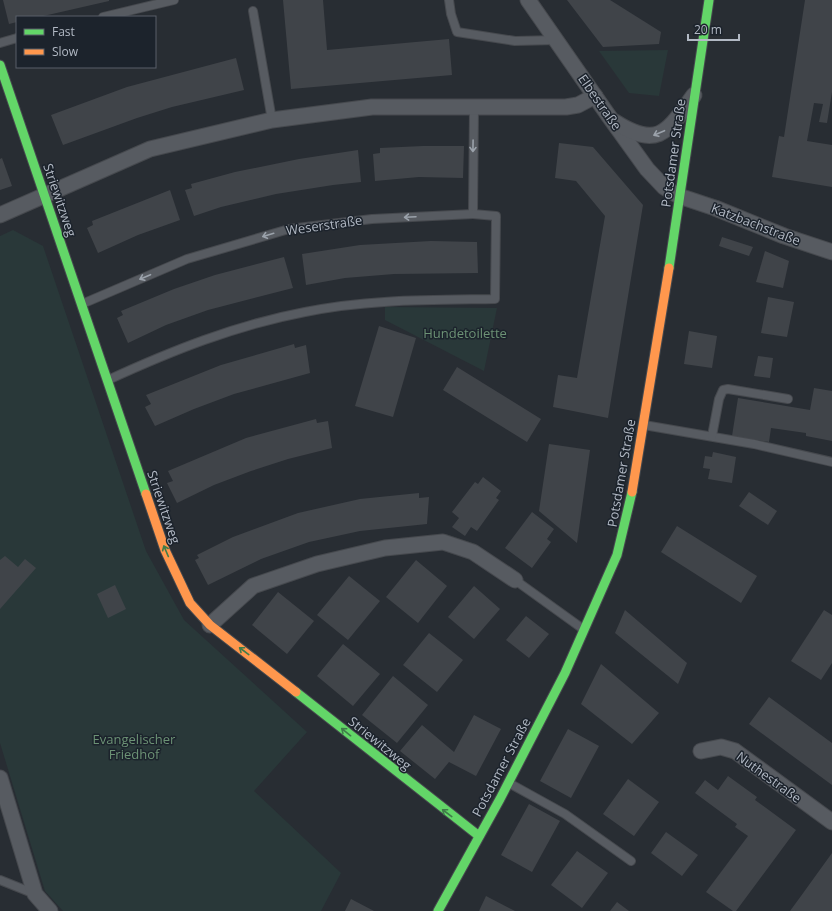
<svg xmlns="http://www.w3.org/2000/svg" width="832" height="911" font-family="'Open Sans',sans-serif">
	<rect width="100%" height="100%" fill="#282d33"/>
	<g fill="#293839">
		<polygon points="668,50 659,96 629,93 599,51"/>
		<polygon points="13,230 43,246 146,551 184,620 307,732 254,791 341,873 321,911 63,911 45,891 0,743 0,236"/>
		<polygon points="385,307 497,308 484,371 385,320"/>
	</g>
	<g fill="#404449">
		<polygon points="3,0 109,0 109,1 39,17 17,17 17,22 9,24"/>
		<polygon points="283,0 323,0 327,50 449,39 452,75 291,89"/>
		<polygon points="567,0 610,0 661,32 659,44 603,47"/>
		<polygon points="805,0 832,0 832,92 827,123 819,122 823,104 814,103 807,141 832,145 832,187 772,177 779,136 784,137"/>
		<polygon points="236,58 244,90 172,107 137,118 63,145 51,115 127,87"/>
		<polygon points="559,143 593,147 643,205 608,418 553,407 558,375 577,378 605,216 576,181 555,178"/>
		<polygon points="423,146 464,146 463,178 419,177 375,181 373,154 380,153 380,148"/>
		<polygon points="358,150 361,182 333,185 276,194 221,207 194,216 185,190 192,188 191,184 235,172 299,159"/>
		<polygon points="2,158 12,186 0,190 0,159"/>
		<polygon points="170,190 180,220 138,235 98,253 87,228 93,225 92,221"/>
		<polygon points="722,237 753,247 749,256 719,246"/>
		<polygon points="431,241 477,242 478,273 394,274 345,278 306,285 302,254 360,245"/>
		<polygon points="765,251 789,261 783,288 756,282"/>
		<polygon points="284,257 293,288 208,310 166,325 128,343 117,318 123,315 121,311 174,289 215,275"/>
		<polygon points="768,297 794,302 787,337 761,333"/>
		<polygon points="379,326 416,338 393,417 355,406"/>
		<polygon points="689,331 717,336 712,368 684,364"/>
		<polygon points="294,344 295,348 306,345 310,373 234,394 194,409 155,426 145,407 151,404 146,395 221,365"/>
		<polygon points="758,356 773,358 770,378 754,376"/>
		<polygon points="457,367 541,419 527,442 443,390"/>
		<polygon points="814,388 832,391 832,441 806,436 806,433 771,428 769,442 732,436 738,398 810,410"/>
		<polygon points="316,419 317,423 328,421 332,448 288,459 251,471 214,485 177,503 167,483 173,481 168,471 246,438"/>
		<polygon points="549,444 590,450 577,543 539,511"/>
		<polygon points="713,452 736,457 732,483 708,479 710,469 703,468 705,456 712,457"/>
		<polygon points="483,477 501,491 496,498 499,500 477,531 471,527 465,536 452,527 459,518 452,512 475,482 478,484"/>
		<polygon points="749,492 777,511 768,525 739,506"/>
		<polygon points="419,493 419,498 429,497 427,524 360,531 309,542 261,559 208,585 195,560 199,558 197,555 233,537 298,513 360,499"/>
		<polygon points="532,512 554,529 547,539 551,542 532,568 505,548"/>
		<polygon points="677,526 757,576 741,603 661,552"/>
		<polygon points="5,556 18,567 25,559 36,568 0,609 0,560"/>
		<polygon points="416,560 447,586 418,623 386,597"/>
		<polygon points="349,576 380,601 348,640 317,615"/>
		<polygon points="115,585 126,609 108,618 97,594"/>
		<polygon points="474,586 500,609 474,639 448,617"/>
		<polygon points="278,592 314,621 287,654 252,625"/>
		<polygon points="625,610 687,663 678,684 615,633"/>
		<polygon points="824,610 832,615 832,663 821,680 791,661"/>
		<polygon points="526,616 549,634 529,658 506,640"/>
		<polygon points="429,633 463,660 437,692 403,665"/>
		<polygon points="343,644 380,674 353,706 317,676"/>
		<polygon points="601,664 659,713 632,744 581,704"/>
		<polygon points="393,676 428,705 397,743 362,715"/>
		<polygon points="769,697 832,743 832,785 749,724"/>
		<polygon points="474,715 501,729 476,776 449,762 435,779 400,751 422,725 454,752"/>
		<polygon points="568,729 599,746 571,798 540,781"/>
		<polygon points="728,776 757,797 755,800 796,830 736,911 733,911 706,892 748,836 735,827 737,824 695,793 705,780 718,790"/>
		<polygon points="628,779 659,802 634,836 603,814"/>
		<polygon points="529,804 560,821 532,872 501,855"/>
		<polygon points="666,832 698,855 682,876 651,853"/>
		<polygon points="577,851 608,873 582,908 551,885"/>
		<polygon points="832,853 832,911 790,911 801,896"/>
		<polygon points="486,896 515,911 479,911"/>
		<polygon points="351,899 374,911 345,911"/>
		<polygon points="617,902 629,911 610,911"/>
	</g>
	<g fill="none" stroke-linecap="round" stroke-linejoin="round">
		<defs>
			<g id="lane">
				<polyline points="449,0 451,14 457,32 515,41 556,40"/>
				<polyline points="253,11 272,120"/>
				<polyline points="103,17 174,0"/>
				<polyline points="0,43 17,38"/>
				<polyline points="82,304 187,259 289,229 372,219 473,214 474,107"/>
				<path d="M108 380C171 351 236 325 305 312 367 299 432 300 495 299L496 216 473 214"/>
				<polyline points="644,425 754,444 832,462"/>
				<polyline points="712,436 719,399 723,390 728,389 788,399"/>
				<polyline points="515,580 583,629"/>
				<polyline points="509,783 565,814 631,861"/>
				<polyline points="0,880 35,894"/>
			</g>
			<g id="street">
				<polyline points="528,0 608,115 647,169 664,187 679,196 715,208 784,236 832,252"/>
				<path d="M615 122C659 150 668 131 694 95"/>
				<polyline points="0,215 150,149 272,120 372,107 566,107 578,105 595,96"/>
				<polyline points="210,625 253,586 317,564 385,548 443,542 473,552 515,580"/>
				<polyline points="701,751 721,747 735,751 832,822"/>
				<polyline points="0,778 35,894 50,911"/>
			</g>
			<g id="fast">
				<polyline points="0,65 146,494"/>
				<polyline points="669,268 709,0"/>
				<polyline points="296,692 479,836"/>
				<polyline points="438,911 500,799 565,673 617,555 632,492"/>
			</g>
			<g id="slow">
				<polyline points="632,492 669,268"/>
				<polyline points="146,494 165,550 190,603 210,625 296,692"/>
			</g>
		</defs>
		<use href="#lane" stroke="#46494e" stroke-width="10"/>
		<use href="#street" stroke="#46494e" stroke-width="17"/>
		<use href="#fast" stroke="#46494e" stroke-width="11"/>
		<use href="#slow" stroke="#46494e" stroke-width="11"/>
		<use href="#lane" stroke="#575b61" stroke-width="8"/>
		<use href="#street" stroke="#575b61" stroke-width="15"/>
		<use href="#fast" stroke="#63d668" stroke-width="9"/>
		<use href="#slow" stroke="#ff974d" stroke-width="9"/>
	</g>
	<defs><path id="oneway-shaft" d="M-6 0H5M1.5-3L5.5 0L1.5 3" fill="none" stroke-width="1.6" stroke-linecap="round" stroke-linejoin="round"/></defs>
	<g stroke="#9ba2ab">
		<use href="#oneway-shaft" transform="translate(659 133) rotate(157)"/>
		<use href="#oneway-shaft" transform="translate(473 146) rotate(91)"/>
		<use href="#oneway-shaft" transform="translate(410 217) rotate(177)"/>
		<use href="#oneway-shaft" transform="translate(268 235) rotate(163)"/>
		<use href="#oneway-shaft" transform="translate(145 277) rotate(157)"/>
	</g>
	<g stroke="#407c4a">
		<use href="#oneway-shaft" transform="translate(166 551) rotate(-113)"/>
		<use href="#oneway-shaft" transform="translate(244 651) rotate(-143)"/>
		<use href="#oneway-shaft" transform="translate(346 732) rotate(-141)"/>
		<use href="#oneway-shaft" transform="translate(447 813) rotate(-143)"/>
	</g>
	<g text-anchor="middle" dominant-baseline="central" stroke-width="3" stroke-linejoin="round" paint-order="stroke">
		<g font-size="13" fill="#b2b9c4" stroke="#1c232c">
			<text transform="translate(600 102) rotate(55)">Elbestraße</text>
			<text transform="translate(673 153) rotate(-82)">Potsdamer Straße</text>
			<text transform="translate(60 200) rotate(71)">Striewitzweg</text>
			<text transform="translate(756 224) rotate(21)">Katzbachstraße</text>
			<text transform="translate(324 225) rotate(-8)">Weserstraße</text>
			<text transform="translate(621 473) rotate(-80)">Potsdamer Straße</text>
			<text transform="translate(164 507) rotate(71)">Striewitzweg</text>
			<text transform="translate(380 743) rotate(39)">Striewitzweg</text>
			<text transform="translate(501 767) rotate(-62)">Potsdamer Straße</text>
			<text transform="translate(769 777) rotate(36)">Nuthestraße</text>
		</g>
		<g font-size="13" fill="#6c9275" stroke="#1c232c">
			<text x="465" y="333">Hundetoilette</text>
			<text x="134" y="739">Evangelischer<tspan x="134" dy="15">Friedhof</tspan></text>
		</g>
	</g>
	<rect x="16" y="16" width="140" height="52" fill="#1c232c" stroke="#585f69"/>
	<rect x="24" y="29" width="20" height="6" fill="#63d668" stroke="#585f69"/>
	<text x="52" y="36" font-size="12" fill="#b2b9c4">Fast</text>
	<rect x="24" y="49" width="20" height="6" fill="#ff974d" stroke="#585f69"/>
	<text x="52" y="56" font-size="12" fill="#b2b9c4">Slow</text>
	<path d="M688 34v6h51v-6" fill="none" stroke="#b2b9c4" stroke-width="2"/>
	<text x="694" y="34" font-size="12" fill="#b2b9c4" stroke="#1c232c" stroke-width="3" paint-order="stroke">20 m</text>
</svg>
